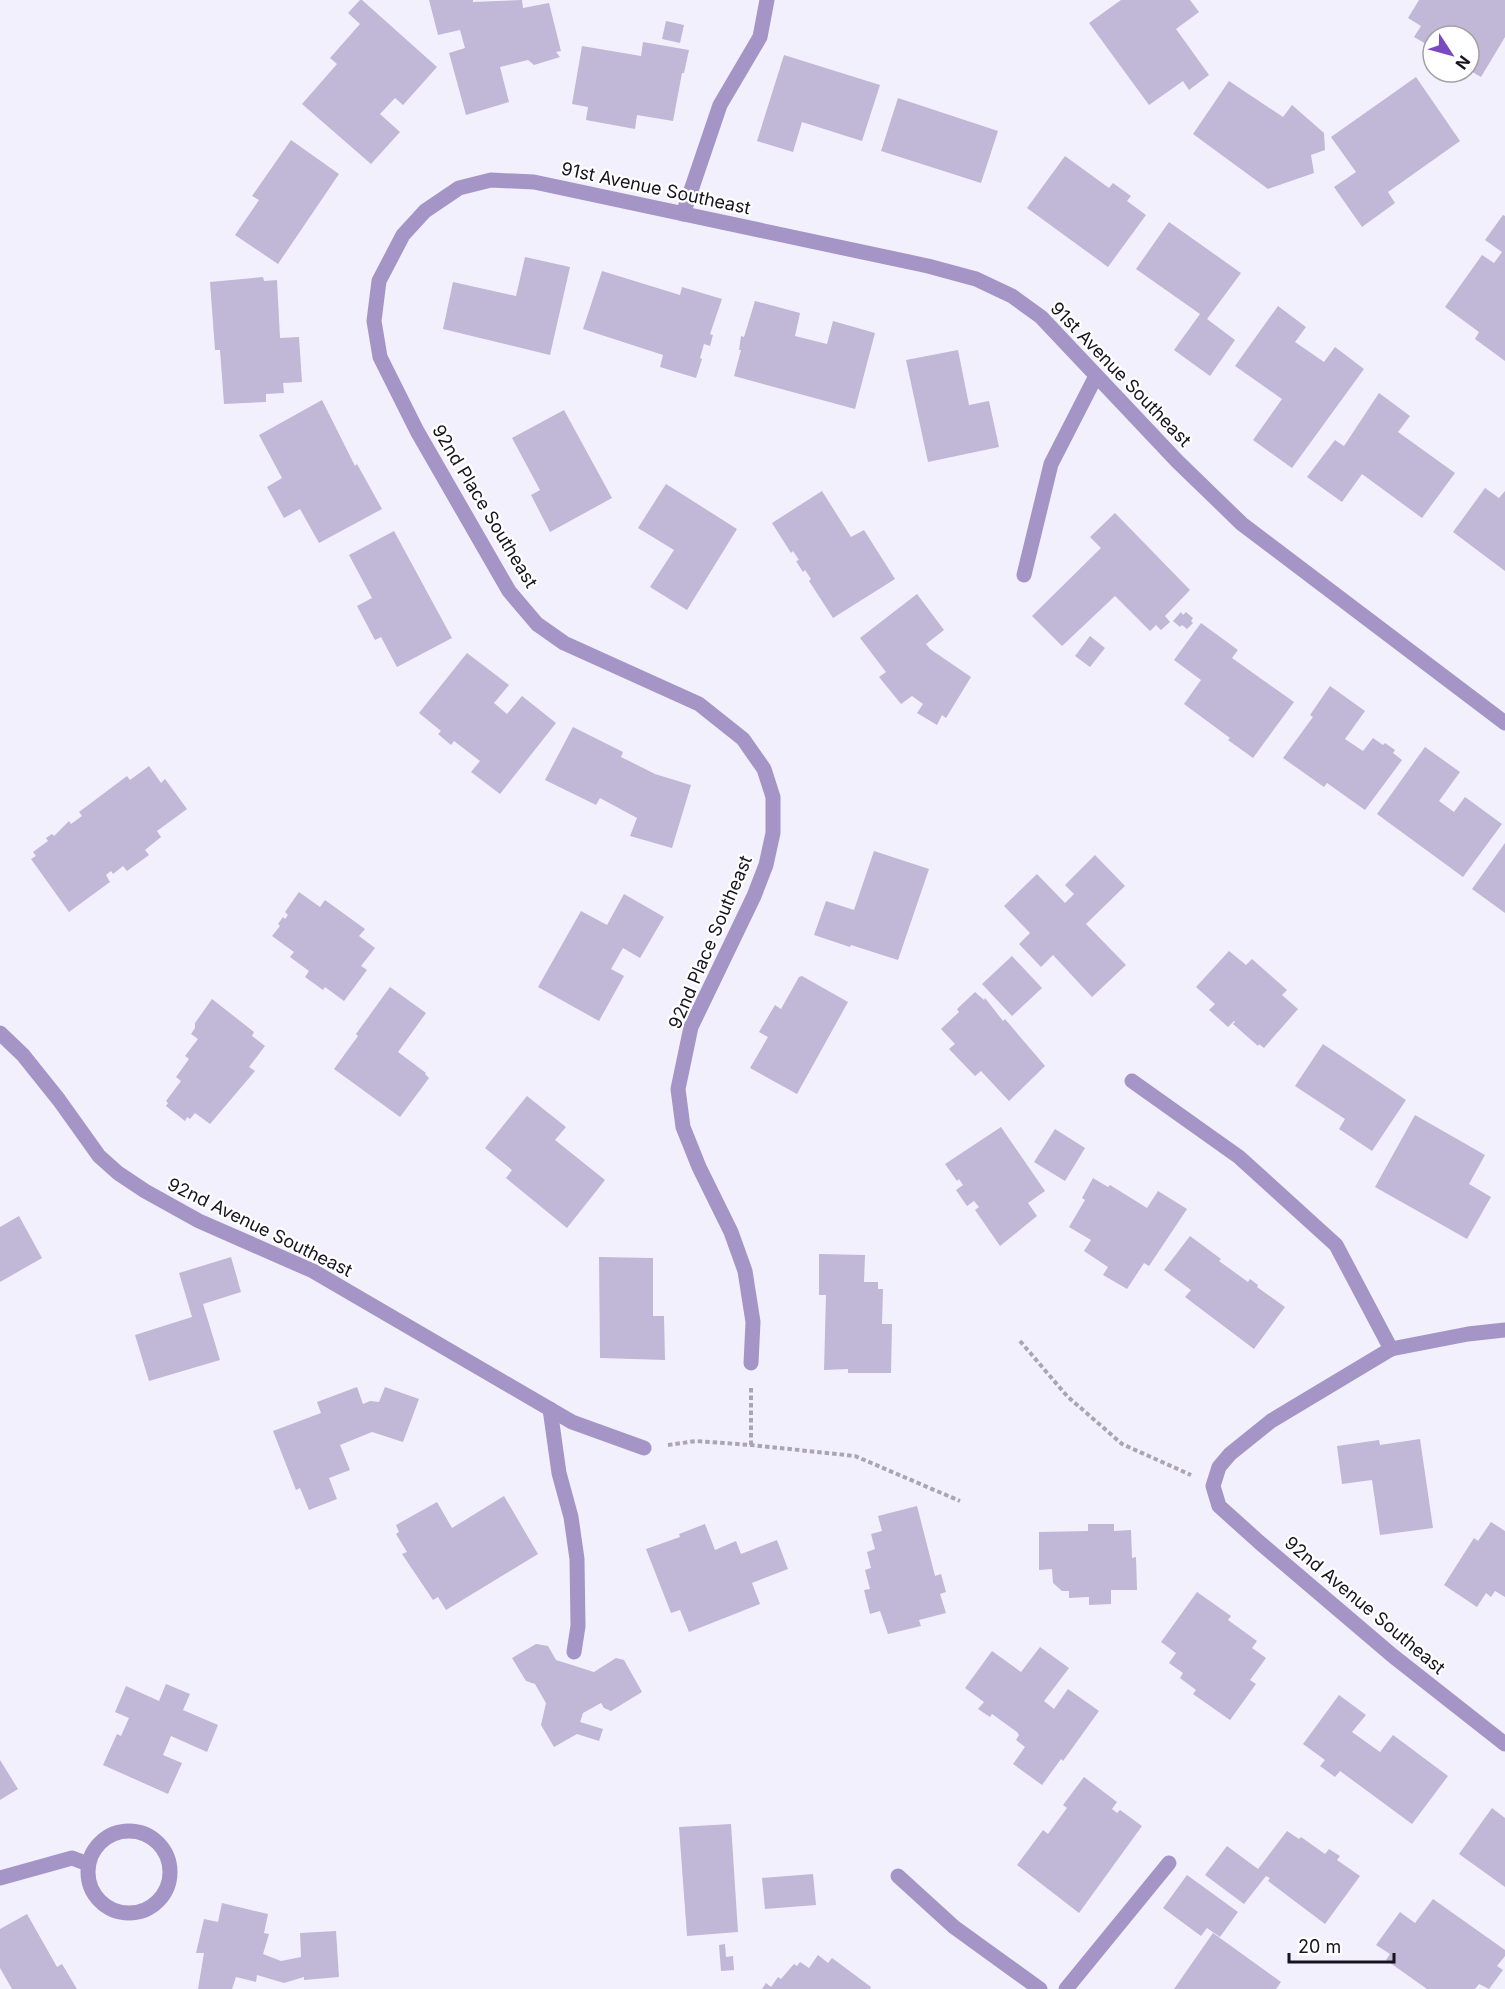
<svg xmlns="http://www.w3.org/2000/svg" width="1505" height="1989" font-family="Inter,sans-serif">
	<rect width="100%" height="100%" fill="#f3f0fd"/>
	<g fill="#c1b7d6">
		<polygon points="360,0 362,0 437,67 403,105 395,98 380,114 400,132 371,164 302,104 337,64 330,58 360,24 348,13"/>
		<polygon points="429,0 473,0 473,2 522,0 523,8 549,3 561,51 556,52 560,57 534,65 528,60 500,67 509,102 466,115 449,53 465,48 460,30 438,35"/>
		<polygon points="1121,0 1190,0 1199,12 1176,29 1209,75 1189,90 1183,81 1149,105 1089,23"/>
		<polygon points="1419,0 1505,0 1505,37 1481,77 1469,70 1469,36 1433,36 1433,48 1414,37 1421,26 1408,18"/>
		<polygon points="666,21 684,25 680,43 662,39"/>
		<polygon points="643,42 689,50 684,73 682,73 673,121 637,115 635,129 586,120 588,107 572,104 582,46 641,56"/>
		<polygon points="784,55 880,85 862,141 802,122 793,152 757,141"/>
		<polygon points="1416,77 1460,141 1388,192 1395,203 1362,227 1334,187 1356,172 1331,137"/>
		<polygon points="1229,81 1283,117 1292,105 1324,133 1325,150 1311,155 1314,173 1268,189 1193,134"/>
		<polygon points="898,98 998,131 981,183 881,151"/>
		<polygon points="291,140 339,174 278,264 235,235 259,200 252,196"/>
		<polygon points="1065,156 1109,188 1113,183 1131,196 1127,201 1146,215 1108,267 1027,208"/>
		<polygon points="1503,215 1505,216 1505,361 1475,339 1479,332 1445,307 1482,255 1494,263 1502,252 1485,240"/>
		<polygon points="1169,222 1241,273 1207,319 1235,340 1210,376 1174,350 1200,314 1136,269"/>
		<polygon points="525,257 570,267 550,355 443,329 453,282 516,296"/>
		<polygon points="602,271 680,295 682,287 722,299 710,334 713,335 710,346 704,344 700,358 702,359 696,378 660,367 663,355 583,329"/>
		<polygon points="263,277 264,281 277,280 280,338 299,337 302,382 283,383 284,393 266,394 266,402 224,404 220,350 215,350 210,282"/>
		<polygon points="755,301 800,313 795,336 827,344 833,321 875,333 855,409 734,376 741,350 739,350 741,336 744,337"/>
		<polygon points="1278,306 1306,327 1295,342 1324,362 1335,347 1364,369 1292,468 1253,440 1282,399 1235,366"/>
		<polygon points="958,350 969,405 989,401 999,447 928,462 906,360"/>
		<polygon points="1379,393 1410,416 1398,432 1455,473 1422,518 1362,474 1342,502 1307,477 1335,440 1344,446"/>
		<polygon points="322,400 355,466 357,464 382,509 319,543 300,509 284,518 267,487 282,478 259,435"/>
		<polygon points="564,410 612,498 550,532 531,495 540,490 512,438"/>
		<polygon points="666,484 737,529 687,610 650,587 674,550 638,528"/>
		<polygon points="1485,488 1499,498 1505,491 1505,571 1453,532"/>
		<polygon points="822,491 851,537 864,530 895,579 833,618 809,581 811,579 805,570 803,572 796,561 799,560 793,551 791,553 772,523"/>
		<polygon points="1115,513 1190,590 1165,616 1170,622 1161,630 1156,625 1150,631 1115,596 1062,646 1032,616 1101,548 1090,537"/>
		<polygon points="394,531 452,638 397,667 381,637 375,640 357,606 372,598 349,555"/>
		<polygon points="917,594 944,630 926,644 930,649 971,677 946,718 942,715 937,725 917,713 923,704 912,696 901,704 879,677 886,672 860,638"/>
		<polygon points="1181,612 1183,615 1186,612 1193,618 1191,621 1193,623 1187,629 1182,625 1180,627 1173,621"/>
		<polygon points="1201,623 1238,650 1232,658 1294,702 1253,758 1228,740 1230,738 1184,704 1201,680 1174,660"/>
		<polygon points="1090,636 1105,648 1090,667 1075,656"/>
		<polygon points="467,653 509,685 494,703 507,714 522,696 556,723 500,794 471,772 480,761 454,741 451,745 438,734 441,731 419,713"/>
		<polygon points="1330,686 1365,711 1345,739 1363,751 1373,738 1383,745 1385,743 1395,750 1393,753 1402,760 1365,810 1327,783 1324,787 1283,758 1313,717 1310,715"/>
		<polygon points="573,727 623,752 621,757 655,774 691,785 672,848 630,836 637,818 600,798 596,805 545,780"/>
		<polygon points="1425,747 1460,772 1439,801 1454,812 1465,797 1502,824 1463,877 1377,814"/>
		<polygon points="149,766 161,783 165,779 187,809 157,831 161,837 145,850 149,855 127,871 123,866 113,874 111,871 106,875 110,882 69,912 31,859 36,856 33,852 48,841 46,838 52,834 54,836 69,821 71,824 82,816 79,812 127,776 130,780"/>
		<polygon points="1505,843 1505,913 1472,889"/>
		<polygon points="874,851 929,869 898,960 851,945 850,947 814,935 826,901 854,910"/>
		<polygon points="1095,855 1125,886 1086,924 1126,965 1092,997 1053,955 1041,967 1019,944 1030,933 1004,906 1037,874 1065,903 1074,894 1065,885"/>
		<polygon points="299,892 320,907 325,900 365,929 359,936 375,948 361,966 367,970 344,1001 325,987 323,990 305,977 309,971 290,957 294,952 272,936 280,926 278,924 283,917 285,919 288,915 285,912"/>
		<polygon points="624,894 664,917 640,958 623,948 611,969 624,976 599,1021 538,987 581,911 607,925"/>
		<polygon points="1229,951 1246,965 1252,959 1287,990 1282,995 1298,1009 1264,1048 1259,1044 1258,1046 1233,1024 1235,1022 1234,1021 1228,1027 1209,1010 1215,1004 1196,987"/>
		<polygon points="1012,956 1042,988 1012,1016 982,984"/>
		<polygon points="802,976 848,1002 797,1094 750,1068 768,1037 759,1032 775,1005 781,1009 799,977"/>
		<polygon points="390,987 426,1013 398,1052 426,1073 425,1074 429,1078 400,1117 334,1069 358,1036 356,1034"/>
		<polygon points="975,992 984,1000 985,998 1003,1021 1005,1019 1045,1066 1009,1101 981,1071 975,1076 949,1049 955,1044 941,1029 959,1012 957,1009"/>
		<polygon points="212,999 254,1032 252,1036 265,1046 249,1067 255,1071 210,1124 195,1113 190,1119 187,1117 185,1121 166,1106 168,1103 166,1101 181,1081 176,1077 189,1059 185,1056 198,1039 191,1034 195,1028 195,1023"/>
		<polygon points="1323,1044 1406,1100 1372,1151 1339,1129 1345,1119 1295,1086"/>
		<polygon points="527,1096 566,1127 555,1140 605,1180 567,1228 506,1178 512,1170 485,1148"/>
		<polygon points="1415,1115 1485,1155 1469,1184 1491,1197 1467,1239 1375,1187"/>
		<polygon points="1001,1127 1045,1191 1028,1203 1037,1216 1000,1246 975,1210 979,1207 974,1201 967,1206 956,1190 963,1185 959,1179 957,1181 945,1164"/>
		<polygon points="1055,1129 1085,1148 1065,1181 1034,1162"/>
		<polygon points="1093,1178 1108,1187 1110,1185 1147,1208 1158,1191 1187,1209 1149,1266 1144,1263 1127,1289 1103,1275 1108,1267 1084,1251 1091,1240 1069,1227 1085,1200 1082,1198"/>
		<polygon points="19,1216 42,1258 0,1282 0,1227"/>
		<polygon points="1190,1236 1221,1259 1219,1261 1248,1282 1250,1279 1258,1285 1257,1287 1285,1307 1254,1349 1185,1297 1191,1290 1164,1270"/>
		<polygon points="819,1254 865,1255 864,1282 878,1282 878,1289 883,1289 882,1324 892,1324 891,1373 848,1373 848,1369 824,1370 826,1295 819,1295"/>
		<polygon points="231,1257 241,1292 203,1304 220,1360 149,1381 135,1335 192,1317 179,1273"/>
		<polygon points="599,1257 653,1258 653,1316 664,1316 665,1360 600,1358"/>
		<polygon points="357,1387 363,1404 370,1401 379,1402 385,1387 419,1399 403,1442 372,1432 340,1445 350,1470 329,1478 337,1499 309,1510 300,1488 296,1490 273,1431 321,1413 317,1402"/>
		<polygon points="1420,1439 1433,1528 1380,1535 1372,1480 1342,1484 1337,1446 1379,1440 1380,1445"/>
		<polygon points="504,1496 538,1554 446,1610 438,1597 433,1600 402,1554 407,1552 396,1534 399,1532 396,1525 437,1502 452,1528"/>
		<polygon points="917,1506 935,1576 941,1574 946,1592 940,1594 946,1613 919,1620 921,1626 888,1634 880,1611 870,1614 864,1590 870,1589 865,1570 871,1568 867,1552 875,1549 871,1534 882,1531 878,1516"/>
		<polygon points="1491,1522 1505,1531 1505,1597 1495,1591 1491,1597 1486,1593 1477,1607 1444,1585 1474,1538 1478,1541"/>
		<polygon points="705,1524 715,1550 736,1541 741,1554 777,1540 788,1569 752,1583 760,1604 689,1632 680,1610 671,1613 646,1549 680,1537 679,1534"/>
		<polygon points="1088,1524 1114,1524 1114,1531 1131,1530 1132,1558 1136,1557 1137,1590 1111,1590 1111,1604 1089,1605 1089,1597 1069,1598 1069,1591 1062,1591 1053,1583 1052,1569 1039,1570 1039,1532 1088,1531"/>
		<polygon points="1197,1592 1231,1616 1228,1620 1257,1641 1252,1648 1266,1658 1250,1680 1256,1684 1230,1720 1193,1694 1196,1690 1180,1678 1183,1673 1169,1663 1176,1653 1161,1642"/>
		<polygon points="536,1644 548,1646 556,1660 594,1672 616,1658 624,1660 642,1692 611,1711 604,1708 601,1703 583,1713 580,1722 603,1729 599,1741 577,1734 554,1747 541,1725 546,1703 535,1684 526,1681 512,1658"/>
		<polygon points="1040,1647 1069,1668 1044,1701 1054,1709 1068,1689 1099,1711 1063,1761 1061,1759 1042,1785 1013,1764 1025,1747 1016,1740 1019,1735 1017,1732 992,1714 990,1717 978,1709 984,1702 965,1688 992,1651 1021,1672"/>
		<polygon points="166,1684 190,1694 183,1710 218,1725 207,1752 171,1736 163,1755 182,1763 168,1794 103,1765 117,1734 121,1736 129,1718 115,1712 126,1686 159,1701"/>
		<polygon points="1339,1695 1366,1715 1352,1732 1380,1752 1393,1735 1448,1776 1412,1824 1340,1771 1335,1777 1320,1766 1325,1760 1303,1744"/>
		<polygon points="0,1760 18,1789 0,1800"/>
		<polygon points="1084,1777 1117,1802 1112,1809 1117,1813 1120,1810 1142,1826 1079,1913 1017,1865 1043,1830 1048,1834 1067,1808 1063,1805"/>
		<polygon points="1492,1808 1505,1818 1505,1887 1459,1854"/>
		<polygon points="731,1824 738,1932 687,1936 679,1827"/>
		<polygon points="1287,1831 1299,1839 1301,1837 1325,1854 1329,1849 1340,1856 1337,1860 1360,1876 1325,1924 1268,1881 1270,1878 1266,1876 1244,1904 1205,1875 1227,1846 1258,1869"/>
		<polygon points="813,1874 816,1905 765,1909 762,1878"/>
		<polygon points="1187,1875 1238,1912 1220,1937 1207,1928 1201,1936 1163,1908"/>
		<polygon points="1433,1899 1505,1950 1505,1956 1497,1966 1503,1970 1489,1989 1479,1984 1475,1989 1427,1989 1386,1960 1390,1954 1376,1945 1400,1912 1415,1923"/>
		<polygon points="222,1903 268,1914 264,1933 269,1934 263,1954 281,1961 301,1957 300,1933 336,1931 339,1977 304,1980 304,1977 284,1983 257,1975 256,1982 236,1977 232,1989 198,1989 204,1953 196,1953 204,1919 218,1922"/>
		<polygon points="27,1914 57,1967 62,1964 77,1989 12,1989 0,1968 0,1929"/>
		<polygon points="1213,1933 1281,1982 1276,1989 1174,1989"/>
		<polygon points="725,1944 726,1957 733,1956 734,1970 721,1971 719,1945"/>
		<polygon points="818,1955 828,1963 832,1958 871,1987 870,1989 762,1989 766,1983 771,1987 778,1977 781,1979 794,1964 797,1966 800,1962 809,1968"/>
	</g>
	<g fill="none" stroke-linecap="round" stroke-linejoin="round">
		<g stroke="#a9a5b2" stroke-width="4" stroke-dasharray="4.5 3" stroke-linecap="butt">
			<polyline points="1020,1341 1067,1396 1122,1444 1191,1475"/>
			<polyline points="751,1388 751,1445"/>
			<polyline points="668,1445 696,1441 751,1445 855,1456 960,1501"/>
		</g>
		<g stroke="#a595c6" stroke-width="15">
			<polyline points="683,214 720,105 760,37 767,0"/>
			<polyline points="1024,575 1051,464 1096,376"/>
			<polyline points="550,1409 559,1473 571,1517 577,1559 578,1626 574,1652"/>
			<circle cx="129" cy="1872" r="41"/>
			<polyline points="0,1878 72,1858 88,1864"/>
			<polyline points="1066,1989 1169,1863"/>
		</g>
		<g stroke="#a595c6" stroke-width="15">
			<polyline points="0,1033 23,1055 59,1100 99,1156 118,1173 145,1191 199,1221 313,1271 572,1422 644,1448"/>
			<polyline points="1132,1081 1239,1157 1336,1245 1391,1349"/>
			<polyline points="1505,1330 1468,1334 1391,1349 1271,1421 1230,1454 1219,1467 1213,1486 1219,1506 1259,1542 1393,1656 1505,1744"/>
			<polyline points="751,1363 753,1322 745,1271 731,1232 699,1167 683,1127 678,1089 691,1027 754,896 766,865 773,833 773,797 764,769 743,739 699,704 564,643 537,624 509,591 417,431 380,357 374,321 379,281 403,235 425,211 459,188 491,180 534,182 928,266 976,279 1012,296 1041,317 1177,461 1242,524 1505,723"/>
			<polyline points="898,1876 954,1927 1040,1989"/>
		</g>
	</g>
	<g text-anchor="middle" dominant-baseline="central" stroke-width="4.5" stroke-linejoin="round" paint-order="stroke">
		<g font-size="18" fill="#18141f" stroke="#fff">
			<text transform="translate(656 188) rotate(12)">91st Avenue Southeast</text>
			<text transform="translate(1121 374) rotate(46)">91st Avenue Southeast</text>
			<text transform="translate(485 506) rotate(59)">92nd Place Southeast</text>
			<text transform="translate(710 942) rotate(-67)">92nd Place Southeast</text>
			<text transform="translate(260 1227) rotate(26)">92nd Avenue Southeast</text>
			<text transform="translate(1365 1605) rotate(40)">92nd Avenue Southeast</text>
		</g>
	</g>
	<g transform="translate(1451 54) rotate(126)"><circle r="28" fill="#ffffff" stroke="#a3a1a5" stroke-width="1.5"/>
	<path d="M0-4.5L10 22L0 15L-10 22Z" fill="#7a48c0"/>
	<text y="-9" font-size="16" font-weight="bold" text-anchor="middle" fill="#18141f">N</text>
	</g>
	<path d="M1289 1953v9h105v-9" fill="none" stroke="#18141f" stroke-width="3"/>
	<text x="1298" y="1953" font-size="18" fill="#18141f" stroke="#ffffff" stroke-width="4.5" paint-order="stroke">20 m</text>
</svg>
